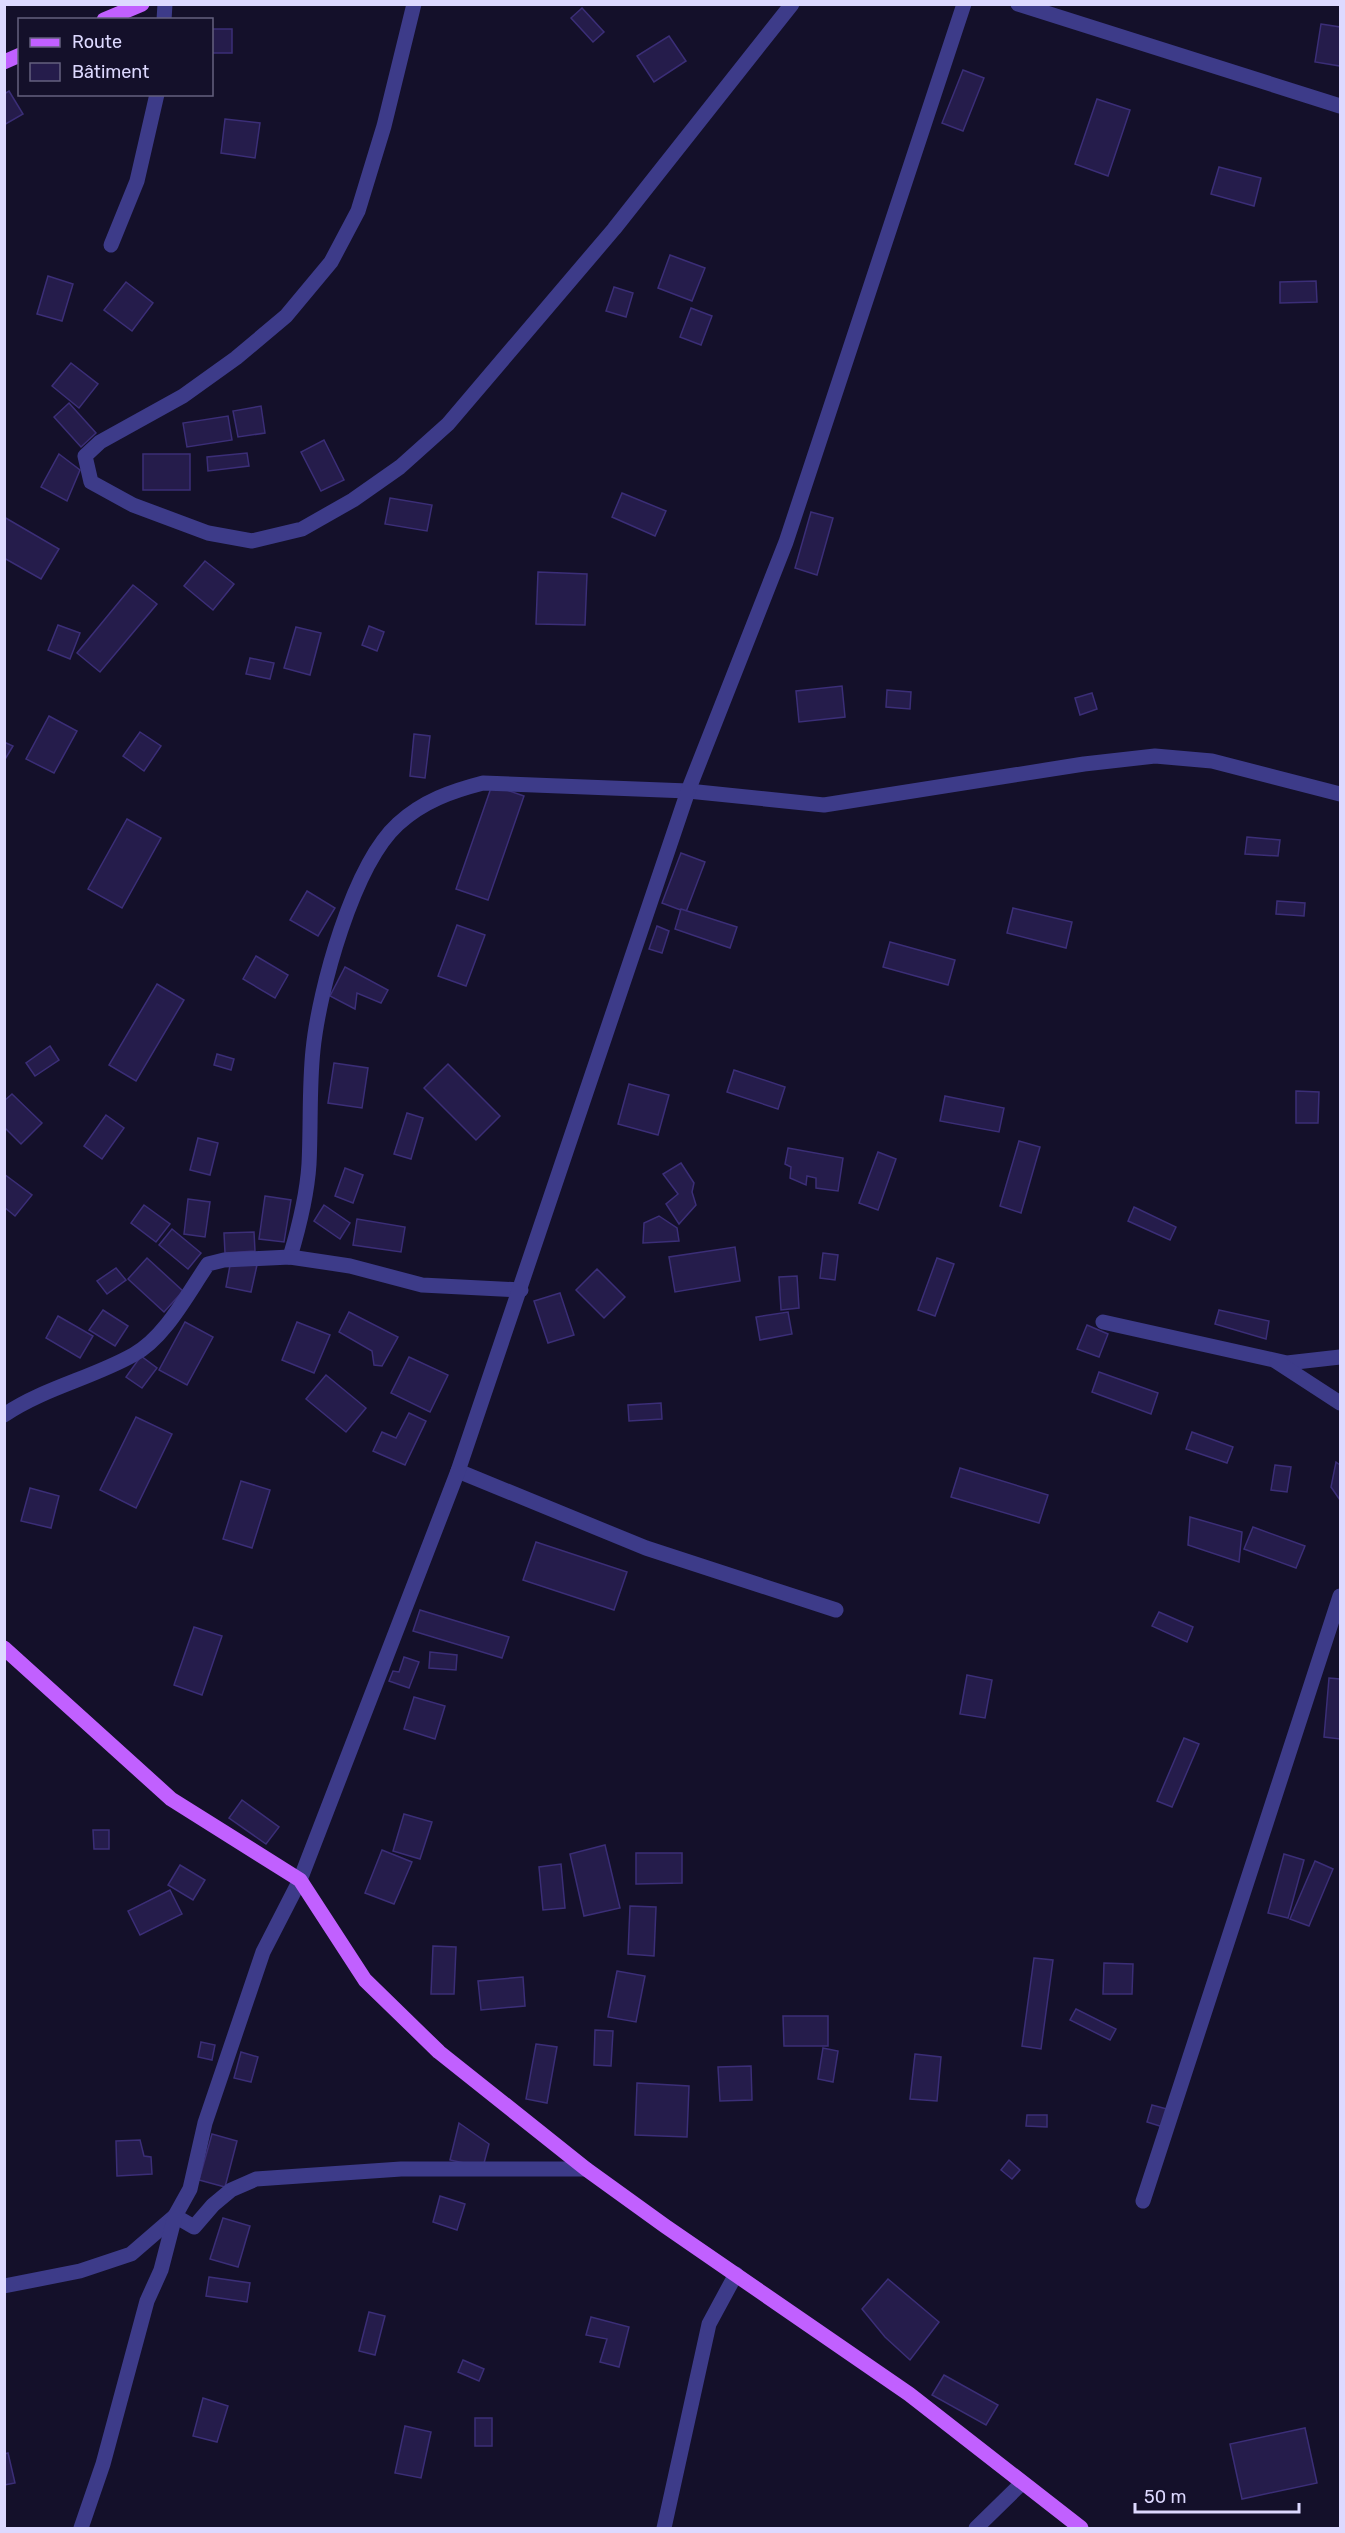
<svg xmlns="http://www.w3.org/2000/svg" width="1345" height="2533" font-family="Rubik,sans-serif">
	<rect width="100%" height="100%" fill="#14102a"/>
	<g fill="#251c4b" stroke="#3b2e77" stroke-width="1.5">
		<polygon points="582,8 604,32 593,42 571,18"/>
		<polygon points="1321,24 1340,27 1340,66 1315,62"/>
		<rect x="212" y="29" width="20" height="24"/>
		<polygon points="669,36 686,61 654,82 637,56"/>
		<polygon points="963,70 984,78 963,131 942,123"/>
		<polygon points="9,91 23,114 4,125 4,94"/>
		<polygon points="1097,99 1130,110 1108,176 1075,164"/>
		<polygon points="225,119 260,123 255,158 221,153"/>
		<polygon points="1219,167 1261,178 1254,206 1211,194"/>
		<polygon points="670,255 705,268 692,301 658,288"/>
		<polygon points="48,276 73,284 62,321 37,314"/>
		<polygon points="1316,281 1317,302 1280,303 1280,282"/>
		<polygon points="126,282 153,303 132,331 104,310"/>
		<polygon points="614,287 633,293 626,317 606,311"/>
		<polygon points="691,308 712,316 701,345 680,337"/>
		<polygon points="71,363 98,384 79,408 52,386"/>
		<polygon points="69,403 96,433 81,447 54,417"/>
		<polygon points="261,406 265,433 238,437 233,411"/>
		<polygon points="228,416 232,440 187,447 183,423"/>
		<polygon points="324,440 344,480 321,491 301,452"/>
		<polygon points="247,453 249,466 208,471 207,457"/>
		<polygon points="59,454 80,470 67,501 41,487"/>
		<rect x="143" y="454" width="47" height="36"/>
		<polygon points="622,493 666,511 655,536 612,517"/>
		<polygon points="390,498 432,505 427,531 385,524"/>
		<polygon points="811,512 833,518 817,575 795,568"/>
		<polygon points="4,517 59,549 41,579 4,558"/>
		<polygon points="205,561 234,584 213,610 184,586"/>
		<polygon points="538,572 587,574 585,625 536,624"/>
		<polygon points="133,585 157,604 100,672 77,653"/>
		<polygon points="58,625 80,633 70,659 48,650"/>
		<polygon points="369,626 384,632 377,651 362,645"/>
		<polygon points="296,627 321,633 310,675 284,668"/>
		<polygon points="250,658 274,663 270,679 246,674"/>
		<polygon points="842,686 845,717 799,722 796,691"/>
		<polygon points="887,690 911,692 910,709 886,707"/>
		<polygon points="1092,693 1097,709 1080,715 1075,698"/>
		<polygon points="49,716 77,731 54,773 26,759"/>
		<polygon points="140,732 161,746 144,771 123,756"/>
		<polygon points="414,734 430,736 425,778 410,776"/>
		<polygon points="4,742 13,746 4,761"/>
		<polygon points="492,785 524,796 488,900 456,889"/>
		<polygon points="127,819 161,838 122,908 88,889"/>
		<polygon points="1247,837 1280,840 1278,856 1245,854"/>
		<polygon points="681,853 705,862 686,912 662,903"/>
		<polygon points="307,891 335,908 318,936 290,920"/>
		<polygon points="1277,901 1305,903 1304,916 1276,914"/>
		<polygon points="1013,908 1072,922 1066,948 1007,933"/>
		<polygon points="681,909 737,927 730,948 675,929"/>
		<polygon points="457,925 485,935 466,986 438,976"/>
		<polygon points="657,926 669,931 662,953 649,949"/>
		<polygon points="890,942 955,960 948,985 883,967"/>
		<polygon points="256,956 288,975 275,998 243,979"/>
		<polygon points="345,967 388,990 381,1003 357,993 355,1009 330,996"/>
		<polygon points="157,984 184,1000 136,1081 109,1065"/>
		<polygon points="50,1046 59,1060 35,1076 26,1063"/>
		<polygon points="217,1054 234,1059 231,1070 214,1065"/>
		<polygon points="334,1063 368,1068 362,1108 328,1103"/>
		<polygon points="448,1064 500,1116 476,1140 424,1088"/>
		<polygon points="734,1070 785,1087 778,1109 727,1092"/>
		<polygon points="629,1084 669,1095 658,1135 618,1124"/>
		<polygon points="1296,1091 1319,1092 1318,1123 1296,1123"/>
		<polygon points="12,1094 42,1123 21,1144 4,1127 4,1101"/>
		<polygon points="945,1096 1004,1108 999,1132 940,1121"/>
		<polygon points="407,1113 423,1118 411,1159 394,1154"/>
		<polygon points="106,1115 124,1128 102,1159 84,1146"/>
		<polygon points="198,1138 218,1143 210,1175 190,1170"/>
		<polygon points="1019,1141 1040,1147 1021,1213 1000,1206"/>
		<polygon points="788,1148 843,1158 838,1191 816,1188 816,1178 807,1176 806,1185 790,1178 791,1167 785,1164"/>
		<polygon points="878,1152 896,1159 878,1210 859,1203"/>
		<polygon points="681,1163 694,1183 692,1192 696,1205 679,1224 666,1204 678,1194 663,1174"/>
		<polygon points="345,1168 363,1175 353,1203 335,1196"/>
		<polygon points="4,1174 32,1195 15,1216 4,1207"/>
		<polygon points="265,1196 291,1200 284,1242 259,1239"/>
		<polygon points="188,1199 210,1202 205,1237 184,1234"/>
		<polygon points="144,1205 170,1224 156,1242 131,1223"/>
		<polygon points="324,1205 350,1223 340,1239 314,1221"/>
		<polygon points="1134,1207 1176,1227 1170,1240 1128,1221"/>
		<polygon points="659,1216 677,1228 679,1241 643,1243 644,1223"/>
		<polygon points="357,1219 405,1227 401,1252 353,1245"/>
		<polygon points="172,1229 201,1253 188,1269 159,1245"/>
		<polygon points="254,1232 255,1251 225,1253 224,1233"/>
		<polygon points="735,1247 740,1281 675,1292 669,1257"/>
		<polygon points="823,1253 838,1255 835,1280 820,1278"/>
		<polygon points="147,1258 183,1291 164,1312 128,1279"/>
		<polygon points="937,1258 954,1264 935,1316 918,1310"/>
		<polygon points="231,1260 257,1265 251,1292 226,1287"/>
		<polygon points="116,1268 126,1280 107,1294 97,1281"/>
		<polygon points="597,1269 625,1297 604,1318 576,1290"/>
		<polygon points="797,1276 799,1308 781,1310 779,1277"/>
		<polygon points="560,1293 574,1335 548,1343 534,1301"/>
		<polygon points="103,1310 128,1326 115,1346 89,1330"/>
		<polygon points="1219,1310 1269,1321 1266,1339 1215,1324"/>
		<polygon points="349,1312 398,1337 382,1366 374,1365 372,1351 339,1332"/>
		<polygon points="788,1312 792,1334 760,1340 756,1317"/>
		<polygon points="58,1316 93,1336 80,1358 46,1338"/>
		<polygon points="185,1322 213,1337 187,1385 159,1370"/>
		<polygon points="297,1322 330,1335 314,1373 282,1360"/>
		<polygon points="1087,1325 1108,1334 1099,1357 1077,1349"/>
		<polygon points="141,1356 157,1368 142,1388 126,1377"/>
		<polygon points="409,1357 448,1375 430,1412 391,1393"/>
		<polygon points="1099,1372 1158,1393 1151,1414 1092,1392"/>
		<polygon points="326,1375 366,1408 346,1432 306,1399"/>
		<polygon points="661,1403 662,1419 629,1421 628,1405"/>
		<polygon points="409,1413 426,1421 405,1465 373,1451 382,1432 396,1438"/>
		<polygon points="136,1417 172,1434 136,1508 100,1490"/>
		<polygon points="1192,1432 1233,1447 1227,1463 1186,1449"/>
		<polygon points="1336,1462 1340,1465 1340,1500 1331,1487"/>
		<polygon points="1275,1465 1291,1467 1287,1492 1271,1490"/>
		<polygon points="960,1468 1048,1495 1039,1523 951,1497"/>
		<polygon points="241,1481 270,1490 252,1548 223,1539"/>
		<polygon points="30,1488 59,1496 51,1528 21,1521"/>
		<polygon points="1190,1517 1242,1532 1239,1562 1188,1545"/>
		<polygon points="1253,1527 1305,1546 1296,1568 1244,1549"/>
		<polygon points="536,1542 627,1572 614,1610 523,1580"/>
		<polygon points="420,1610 509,1637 502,1658 413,1631"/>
		<polygon points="1159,1612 1193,1627 1187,1642 1152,1626"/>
		<polygon points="194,1627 222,1636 202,1695 174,1685"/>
		<polygon points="430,1652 457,1655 456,1670 429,1668"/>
		<polygon points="404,1657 419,1662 409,1688 389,1681 393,1671 399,1672"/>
		<polygon points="967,1675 992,1680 985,1718 960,1714"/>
		<polygon points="1329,1678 1340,1679 1340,1739 1324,1737"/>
		<polygon points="414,1697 445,1706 435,1739 404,1729"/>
		<polygon points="1184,1738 1199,1744 1172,1807 1157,1801"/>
		<polygon points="242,1800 279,1827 266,1844 229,1818"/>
		<polygon points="404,1814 432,1822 420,1859 393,1851"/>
		<polygon points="93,1830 109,1830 109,1849 94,1849"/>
		<polygon points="605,1845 620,1908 584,1916 570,1854"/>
		<polygon points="382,1850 412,1862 394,1904 365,1893"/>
		<polygon points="636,1853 682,1853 682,1883 636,1884"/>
		<polygon points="1284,1854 1304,1860 1288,1918 1268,1913"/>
		<polygon points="1315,1861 1333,1869 1309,1926 1290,1919"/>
		<polygon points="561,1864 565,1908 543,1910 539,1867"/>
		<polygon points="180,1865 205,1880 193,1900 168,1885"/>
		<polygon points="170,1890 182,1914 140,1935 128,1911"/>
		<polygon points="630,1906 656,1907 654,1956 628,1954"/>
		<polygon points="433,1946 456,1947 454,1994 431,1994"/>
		<polygon points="1034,1958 1053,1960 1041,2049 1022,2046"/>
		<polygon points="1104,1963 1133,1964 1132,1994 1103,1994"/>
		<polygon points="617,1971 645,1976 636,2022 608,2017"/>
		<polygon points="523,1977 525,2006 481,2010 478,1981"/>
		<polygon points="1076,2009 1116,2029 1110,2040 1070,2020"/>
		<polygon points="783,2016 828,2016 828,2046 784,2046"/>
		<polygon points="595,2030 613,2031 611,2066 594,2065"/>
		<polygon points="201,2042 215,2045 212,2060 198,2057"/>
		<polygon points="536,2044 557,2047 547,2103 526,2099"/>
		<polygon points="823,2048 838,2051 833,2082 818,2079"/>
		<polygon points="241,2052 258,2057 251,2082 234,2078"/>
		<polygon points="915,2054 941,2057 937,2101 910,2099"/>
		<polygon points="751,2066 752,2100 720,2101 718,2067"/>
		<polygon points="637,2083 689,2086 687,2137 635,2135"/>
		<polygon points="1152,2105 1167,2109 1163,2127 1147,2122"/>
		<polygon points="1027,2115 1047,2115 1047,2127 1026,2126"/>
		<polygon points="459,2123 489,2144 483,2167 450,2160"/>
		<polygon points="212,2134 237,2141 225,2187 199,2180"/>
		<polygon points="140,2140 144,2156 151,2157 152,2174 117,2176 116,2141"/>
		<polygon points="1009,2160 1020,2170 1012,2179 1001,2170"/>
		<polygon points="440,2196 465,2204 457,2230 433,2222"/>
		<polygon points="223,2218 250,2226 238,2267 210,2259"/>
		<polygon points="209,2277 250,2283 247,2302 206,2296"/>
		<polygon points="888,2279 939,2322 910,2360 885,2337 862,2309"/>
		<polygon points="369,2312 385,2316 375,2355 359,2351"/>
		<polygon points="591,2317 629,2327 619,2367 600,2362 607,2339 586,2335"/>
		<polygon points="463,2360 484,2369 479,2381 458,2372"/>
		<polygon points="944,2375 998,2405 986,2425 932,2395"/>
		<polygon points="203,2398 228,2406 217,2442 193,2436"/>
		<rect x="475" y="2418" width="17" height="28"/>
		<polygon points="405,2426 431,2432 421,2478 395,2473"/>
		<polygon points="1305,2428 1317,2483 1242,2499 1230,2444"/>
		<polygon points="8,2453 15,2483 4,2485 4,2454"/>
	</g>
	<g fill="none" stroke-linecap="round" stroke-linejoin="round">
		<g stroke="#3d3b89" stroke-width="15">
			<polyline points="414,4 384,126 358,211 331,262 286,316 236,358 183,396 100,442 85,456 91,482 133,505 208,533 252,541 302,529 353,500 400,467 448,424 614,229 792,4"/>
			<polyline points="1018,4 1340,106"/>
			<polyline points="164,20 165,4"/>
			<polyline points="111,245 137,181 157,94"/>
			<path d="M290 1257C299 1227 307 1196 309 1164 311 1126 309 1088 313 1050 319 990 353 865 398 824 423 801 452 791 483 783L688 791 824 805 1084 764 1155 756 1212 761 1340 794"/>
			<polyline points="1103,1322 1287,1363 1340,1357"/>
			<polyline points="1277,1362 1340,1403"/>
			<path d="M4 1415C44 1388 92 1378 133 1355 165 1338 188 1293 208 1264L224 1260 290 1257 350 1266 422 1285 521 1290"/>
			<polyline points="458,1471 646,1548 836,1610"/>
			<polyline points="1143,2201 1340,1596"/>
			<polyline points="4,2286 80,2271 131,2254 175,2216 194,2227 213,2205 231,2190 256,2179 401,2169 586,2169"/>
			<polyline points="81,2528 103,2464 147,2301 161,2270 175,2216 190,2189 205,2123 263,1952 300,1880 458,1471 688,791 786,542 964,4"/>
			<polyline points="664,2528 709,2324 736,2274"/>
			<polyline points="976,2528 1022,2483"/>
		</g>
		<g stroke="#c160ff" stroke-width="15">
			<polyline points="104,20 142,4"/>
			<polyline points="4,62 20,55"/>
			<polyline points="4,1648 171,1799 300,1880 365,1980 439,2052 586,2169 665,2226 909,2394 1081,2528"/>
		</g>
	</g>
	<rect width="1345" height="2533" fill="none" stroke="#ddd9ff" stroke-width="12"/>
	<rect x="18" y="18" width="195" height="78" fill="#14102a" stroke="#64607f" stroke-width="1.5"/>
	<rect x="30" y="38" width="30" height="9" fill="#c160ff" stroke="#64607f" stroke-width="1.5"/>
	<text x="72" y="48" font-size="18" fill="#ddd9ff">Route</text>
	<rect x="30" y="63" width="30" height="18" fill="#251c4b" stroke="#64607f" stroke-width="1.5"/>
	<text x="72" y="78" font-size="18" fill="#ddd9ff">Bâtiment</text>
	<path d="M1135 2503v9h164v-9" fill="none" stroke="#ddd9ff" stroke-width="3"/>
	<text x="1144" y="2503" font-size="18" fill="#ddd9ff" stroke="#14102a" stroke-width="4.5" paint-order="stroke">50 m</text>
</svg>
